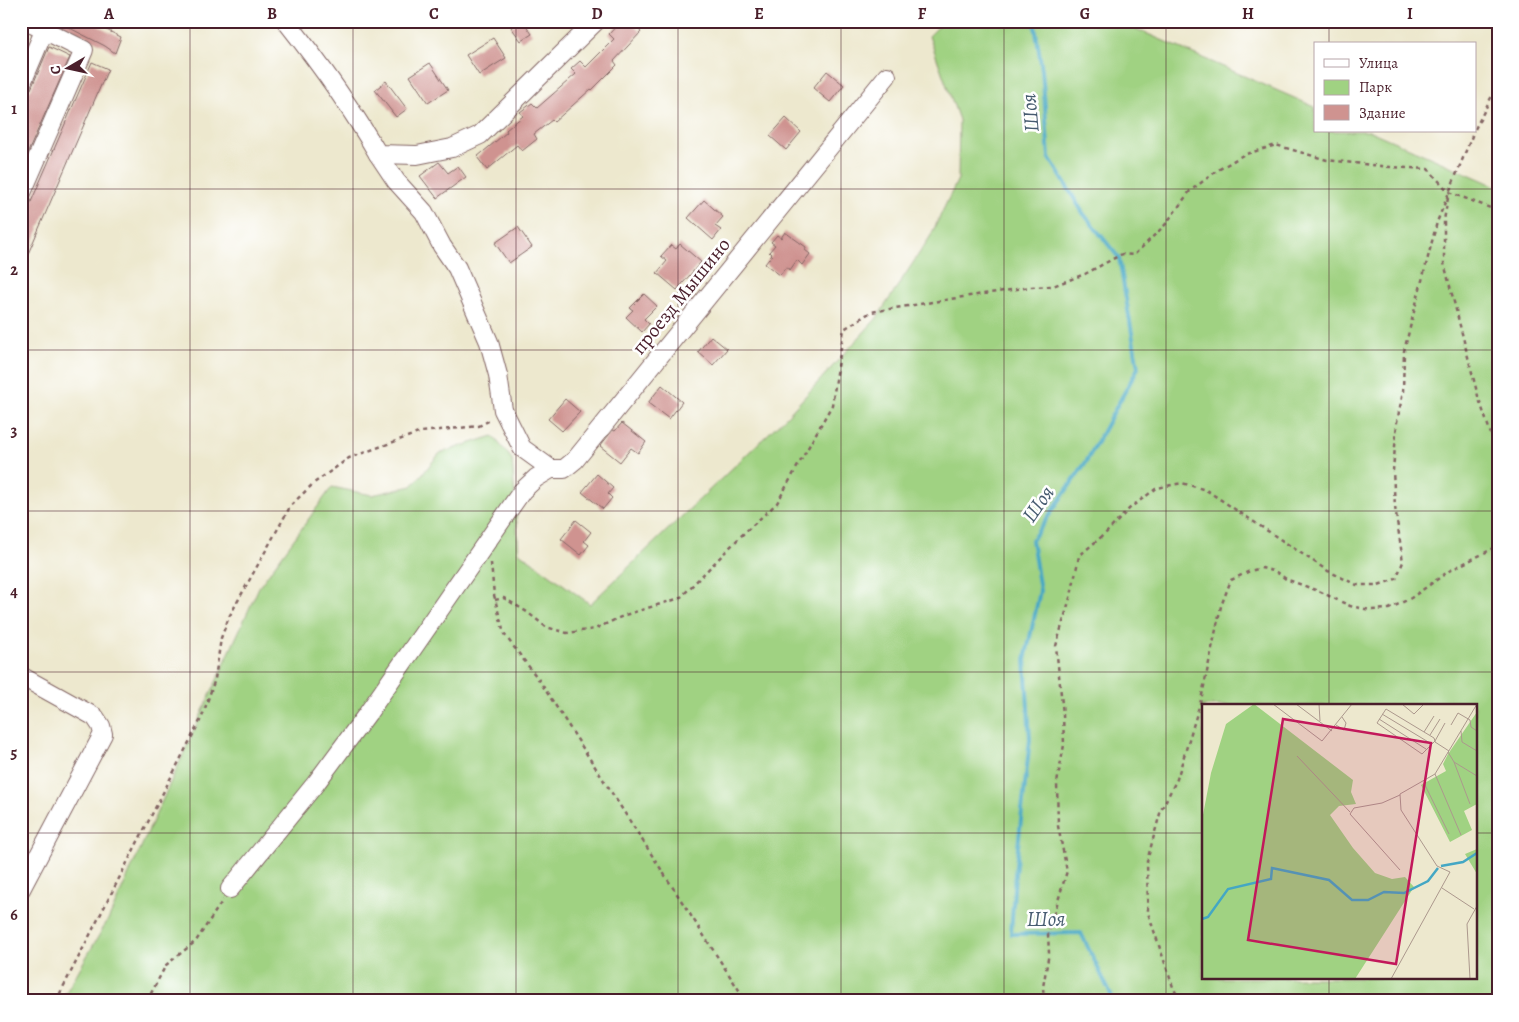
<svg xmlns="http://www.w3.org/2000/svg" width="1519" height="1022" font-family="Alegreya,serif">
	<rect width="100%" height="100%" fill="#fff"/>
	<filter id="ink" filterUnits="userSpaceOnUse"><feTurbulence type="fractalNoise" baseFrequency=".02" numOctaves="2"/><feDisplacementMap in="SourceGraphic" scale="10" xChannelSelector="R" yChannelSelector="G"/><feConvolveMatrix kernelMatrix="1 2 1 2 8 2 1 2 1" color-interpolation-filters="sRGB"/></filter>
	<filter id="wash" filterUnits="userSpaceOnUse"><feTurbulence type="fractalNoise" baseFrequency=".0096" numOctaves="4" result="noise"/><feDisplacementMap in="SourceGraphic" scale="20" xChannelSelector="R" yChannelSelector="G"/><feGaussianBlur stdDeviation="1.12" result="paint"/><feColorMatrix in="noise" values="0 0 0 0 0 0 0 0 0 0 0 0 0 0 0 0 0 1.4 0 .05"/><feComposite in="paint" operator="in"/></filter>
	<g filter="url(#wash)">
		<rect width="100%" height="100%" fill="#ede8ce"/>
		<path fill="#a0d282" stroke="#757856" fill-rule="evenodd" d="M944 21H1118L1315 107V131H1370L1498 187V1001H61L109 918 259 587 332 487 372 495 412 486 440 453 493 436 512 459 519 552 590 604 788 415 876 319 930 237 958 179 959 120 929 36ZM1203 706H1475V978H1203Z"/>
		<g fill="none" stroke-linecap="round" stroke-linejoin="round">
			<polyline stroke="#44a7c4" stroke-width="4" points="1027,21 1035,26 1042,70 1049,157 1083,213 1119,258 1138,368 1086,462 1032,540 1040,591 1025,660 1030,739 1015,874 1011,934 1081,933 1114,1001"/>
		</g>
		<g id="blocks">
			<g fill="#cf9390">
				<polygon points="56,21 88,21 121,37 115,53 105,46"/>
				<polygon points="520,21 523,21 532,34 521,41 511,27"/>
				<polygon points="621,21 630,21 641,32 614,61 617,65 592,90 591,89 554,122 552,120 534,134 537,139 522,151 517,145 487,170 477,157 507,132 506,130 523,116 520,112 532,103 537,108 576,74 571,69 580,61 586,67 614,39 609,34"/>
				<polygon points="493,38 506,58 479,75 466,55"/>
				<polygon points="49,47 70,57 21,168 21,106 26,94 31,89"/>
				<polygon points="92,62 108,69 21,270 21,225"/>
				<polygon points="430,63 448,90 428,103 410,76"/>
				<polygon points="827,71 844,85 830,102 813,88"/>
				<polygon points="386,81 407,109 396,117 375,90"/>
				<polygon points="786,118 801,132 786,150 770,136"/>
				<polygon points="439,162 448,173 458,166 466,177 437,198 420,176"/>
				<polygon points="704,200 723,217 715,226 721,230 713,240 688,218"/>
				<polygon points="518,227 532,247 509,263 495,243"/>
				<polygon points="785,232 806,247 805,250 810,254 802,265 797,260 790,270 786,267 780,275 765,264 772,255 769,252 775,245 771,242 777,235 781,238"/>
				<polygon points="680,244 701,262 677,290 657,273 667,261 661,256 671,245 676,249"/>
				<polygon points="644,294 657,306 644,319 649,324 642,332 626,317 633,310 630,308"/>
				<polygon points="711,336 727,349 713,365 698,352"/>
				<polygon points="662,385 682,402 669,419 648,403"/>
				<polygon points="565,399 580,412 562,431 548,419"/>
				<polygon points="622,423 646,442 638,453 631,448 620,462 600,446 613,430 615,431"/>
				<polygon points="597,474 613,488 608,494 612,498 603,509 582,492"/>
				<polygon points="576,520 591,532 584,541 589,545 581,555 561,539"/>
			</g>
		</g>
	</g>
	<g filter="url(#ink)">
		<use href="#blocks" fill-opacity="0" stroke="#836564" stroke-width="1"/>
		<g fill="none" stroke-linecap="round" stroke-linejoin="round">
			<defs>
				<g id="minor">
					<path d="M286 21C320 64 351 107 378 154L417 155 452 148 480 135 596 21"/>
					<polyline points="21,85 44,31"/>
					<polyline points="378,154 396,181 424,212 442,246 457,268 489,342 498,375 503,410 522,448 551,469 564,469 575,460 887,76"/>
					<polyline points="21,195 84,50 26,21"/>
					<polyline points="21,676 95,717 101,726 103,734 21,889"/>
					<polyline points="230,889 316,783 368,713 522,491 536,478 551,469"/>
				</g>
			</defs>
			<use href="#minor" stroke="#836564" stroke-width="20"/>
			<g stroke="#836564" stroke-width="2.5" stroke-dasharray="4 4" stroke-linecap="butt">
				<polyline points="1475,129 1498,84"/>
				<polyline points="1448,198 1444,220 1444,263 1478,396 1498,455"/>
				<polyline points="491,563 494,595 504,634 539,680 746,1001"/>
				<polyline points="495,600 504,598 527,612 546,627 567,633 595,629 625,615 680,598 741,536 777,503 832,405 844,329 871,312 963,297 1031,287 1053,286 1085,274 1122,254 1134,255 1165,225 1190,191 1218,170 1243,155 1276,145 1327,160 1390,167 1428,169 1449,192 1498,211"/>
				<polyline points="56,1001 202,717 215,679 221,638 229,617 291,505 314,483 349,458 421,432 479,426 492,419"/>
				<polyline points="147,1001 166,965 196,941 223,900"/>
				<polyline points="1044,1001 1043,987 1049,953 1048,934 1067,871 1058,826 1057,783 1064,745 1063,714 1056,646 1072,591 1079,556 1107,532 1131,507 1157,488 1182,483 1206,490 1328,571 1357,585 1378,585 1396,579 1403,562 1395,507 1393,471 1397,422 1403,392 1404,351 1437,222 1474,131"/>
				<polyline points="1180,1001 1173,987 1148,913 1147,861 1161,810 1177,779 1201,700 1221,606 1231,580 1250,571 1262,568 1276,572 1286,579 1321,592 1350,606 1371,610 1389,609 1411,598 1449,571 1498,546"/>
			</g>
			<use href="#minor" stroke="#fff" stroke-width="18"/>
		</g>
	</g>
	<path fill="none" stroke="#4a1f2b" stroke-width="1" stroke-opacity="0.55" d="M190 21V1001M353 21V1001M516 21V1001M678 21V1001M841 21V1001M1004 21V1001M1166 21V1001M1329 21V44M1329 131V706M21 189H1498M21 350H1498M21 511H1498M21 672H1498M21 833H1203M1475 833H1498M1329 978V1001"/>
	<g text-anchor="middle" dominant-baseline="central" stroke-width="5" stroke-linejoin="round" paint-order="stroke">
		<g font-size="20" fill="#4a1f2b" stroke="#fff">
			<text transform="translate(681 296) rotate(-51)">проезд Мышино</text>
		</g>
		<g font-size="21" font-style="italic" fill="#475c70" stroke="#fff">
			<text transform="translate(1030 113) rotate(-95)">Шоя</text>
			<text transform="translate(1038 504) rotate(-55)">Шоя</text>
			<text x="1046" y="919">Шоя</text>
		</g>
	</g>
	<g transform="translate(1202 704)">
		<rect width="275" height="275" fill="#ede8ce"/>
		<path d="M52 0 151 76 149 88 154 100 137 102 128 111 151 144 173 169 190 175 203 173 212 183 153 275H0V116L9 69 24 20ZM275 8V100L262 107 270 126 248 138 219 81 244 67 241 60 246 50ZM275 145V170L263 150Z" fill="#a0d282"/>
		<path fill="none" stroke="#44a7c4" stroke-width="2.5" d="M239 162 261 158 275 149M0 215 6 213 26 185 69 175 70 164 127 176 150 196H166L182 188 202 189 226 177 236 164"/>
		<path fill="none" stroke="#ac988d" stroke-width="1" d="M71 0 120 37 150 0M94 0 130 27M117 0 118 17M200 0 212 10 222 0M180 10 228 39M177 15 224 45M243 19 233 37 220 50 175 19 184 5 232 34 233 37V38L247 47M134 21 142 26 144 19 140 13M249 21 256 9 268 16 269 23 275 27M259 27 260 38 275 47M222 28 232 12M228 31 238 15M246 48 252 58 275 72M95 52 148 108M252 58 268 100M233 70 259 131M222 79 247 130M198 91 180 99 152 104 148 110 198 166M240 184 272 205M189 275 248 168 235 162 199 106 198 90 233 70 275 0M268 275 265 220 275 202"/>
		<path fill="#c2185b" fill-opacity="0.15" stroke="#c2185b" stroke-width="2.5" d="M81 15 229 39 194 260 46 236Z"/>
		<rect width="275" height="275" fill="none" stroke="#4a1f2b" stroke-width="2.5"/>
	</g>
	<rect width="1519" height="1022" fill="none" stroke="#fff" stroke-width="55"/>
	<rect x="1314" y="42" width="162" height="90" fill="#ffffff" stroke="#b7a5aa"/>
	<rect x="1324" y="59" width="25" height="8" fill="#ffffff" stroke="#b7a5aa"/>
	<text x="1359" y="68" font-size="15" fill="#4a1f2b">Улица</text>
	<rect x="1324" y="80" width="25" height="15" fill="#a0d282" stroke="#b7a5aa"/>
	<text x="1359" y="92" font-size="15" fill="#4a1f2b">Парк</text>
	<rect x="1324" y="105" width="25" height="15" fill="#cf9390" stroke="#b7a5aa"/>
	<text x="1359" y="118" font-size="15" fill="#4a1f2b">Здание</text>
	<g transform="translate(68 68) rotate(261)" stroke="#ffffff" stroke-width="4" paint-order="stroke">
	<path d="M0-4L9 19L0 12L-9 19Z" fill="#4a1f2b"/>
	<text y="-8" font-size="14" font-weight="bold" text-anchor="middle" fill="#4a1f2b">С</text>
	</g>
	<rect x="28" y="28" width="1464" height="966" fill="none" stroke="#4a1f2b" stroke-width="2"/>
	<g font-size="16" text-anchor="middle" font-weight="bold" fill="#4a1f2b">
		<text x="109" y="19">A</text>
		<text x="272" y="19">B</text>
		<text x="434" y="19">C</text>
		<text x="597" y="19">D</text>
		<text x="759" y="19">E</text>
		<text x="922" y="19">F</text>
		<text x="1085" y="19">G</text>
		<text x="1248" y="19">H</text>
		<text x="1410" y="19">I</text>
		<text x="14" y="114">1</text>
		<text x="14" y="275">2</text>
		<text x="14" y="436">3</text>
		<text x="14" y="597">4</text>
		<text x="14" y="758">5</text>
		<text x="14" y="920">6</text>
	</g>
</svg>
